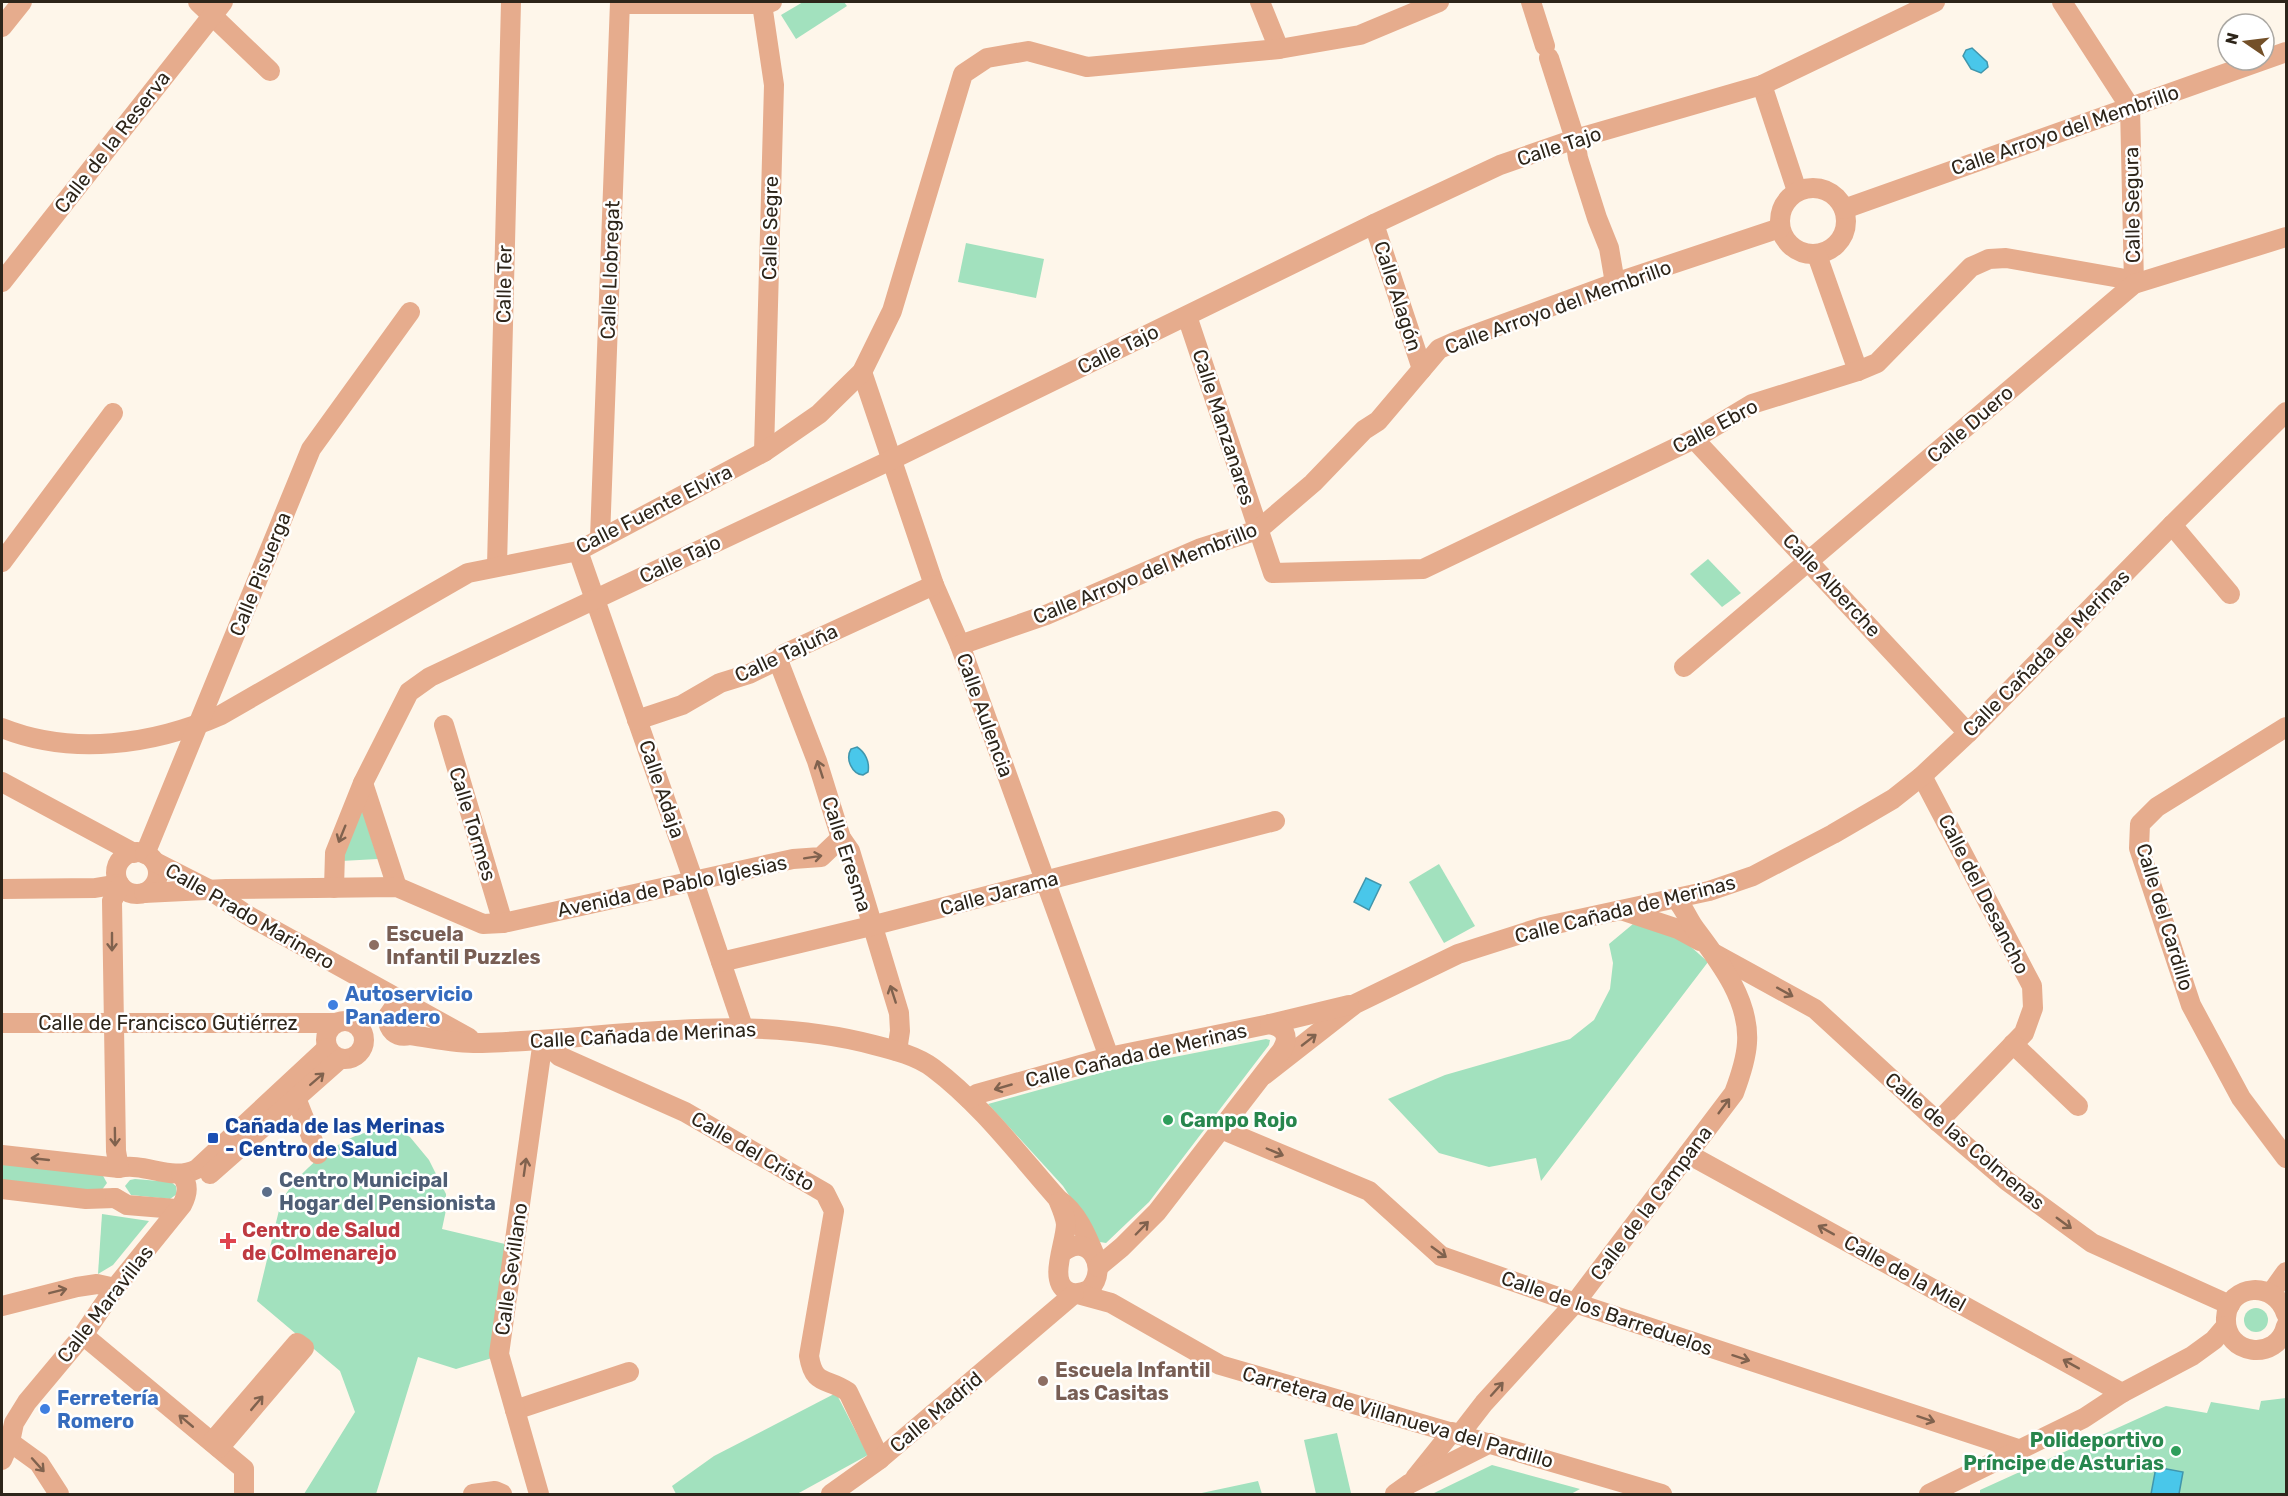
<svg xmlns="http://www.w3.org/2000/svg" width="2288" height="1496" font-family="Rubik,sans-serif">
	<rect width="100%" height="100%" fill="#fef6ea"/>
	<g fill="#a2e1be">
		<polygon points="803,2 844,2 847,6 796,39 781,15"/>
		<polygon points="966,243 1044,259 1036,298 958,282"/>
		<polygon points="1708,559 1741,593 1722,607 1690,574"/>
		<polygon points="362,810 378,859 341,861"/>
		<polygon points="1439,864 1475,926 1444,943 1409,882"/>
		<polygon points="1633,924 1681,938 1708,962 1541,1181 1536,1158 1489,1167 1439,1153 1388,1099 1445,1075 1570,1039 1594,1020 1610,989 1613,963 1609,944"/>
		<polygon points="1266,1039 1270,1040 1269,1045 1149,1202 1106,1243 1100,1242 1063,1186 988,1104 1118,1068"/>
		<path d="M389 1126 410 1137 429 1160 446 1194V1210L442 1229 505 1244 492 1358 456 1369 418 1357 376 1494H304L355 1412 340 1371 257 1301 281 1202C296 1175 325 1150 353 1137 364 1132 377 1130 389 1126Z"/>
		<polygon points="2,1162 102,1174 107,1183 101,1191 2,1182"/>
		<polygon points="135,1179 171,1182 176,1186 177,1194 170,1199 131,1195 125,1186 130,1180"/>
		<polygon points="102,1214 149,1221 113,1265 98,1274"/>
		<circle cx="2256" cy="1320" r="12"/>
		<polygon points="836,1393 868,1455 797,1494 676,1494 672,1486 714,1456"/>
		<polygon points="2286,1398 2286,1494 1980,1494 1980,1490 2166,1406 2207,1413 2211,1402 2259,1410 2261,1401"/>
		<polygon points="1337,1433 1351,1493 1316,1494 1304,1440"/>
		<polygon points="1492,1465 1580,1489 1571,1494 1432,1494"/>
		<polygon points="1258,1481 1262,1494 1197,1494"/>
	</g>
	<g fill="#49c7ea" stroke="#4196ac" stroke-width="1.5">
		<polygon points="1972,48 1987,62 1988,67 1981,73 1971,69 1963,56 1966,50"/>
		<path d="M857 747C865 752 870 762 868 772L863 775C852 774 845 759 851 749Z"/>
		<polygon points="1366,878 1381,885 1369,910 1354,902"/>
		<polygon points="2156,1467 2183,1472 2179,1494 2151,1494"/>
	</g>
	<g fill="none" stroke-linecap="round" stroke-linejoin="round">
		<g stroke="#e6ac8d" stroke-width="20">
			<polyline points="198,2 270,71"/>
			<polyline points="1260,2 1279,49"/>
			<polyline points="1531,2 1545,46"/>
			<polyline points="620,4 762,4 772,2"/>
			<polyline points="762,4 774,85 764,452"/>
			<polyline points="2,27 22,2"/>
			<polyline points="1549,58 1575,139 1578,158 1597,218 1609,248 1615,283"/>
			<polyline points="1762,85 1797,191"/>
			<circle cx="1813" cy="221" r="33"/>
			<polyline points="1844,209 2286,52"/>
			<polyline points="1374,224 1422,369"/>
			<polyline points="1817,255 1858,371"/>
			<polyline points="2,282 223,2"/>
			<polyline points="1187,316 1273,573 1423,569 1694,439 1752,404 1858,371 1877,363 1971,267 1989,259 2006,258 2120,278 2134,284 2130,107 2062,2"/>
			<polyline points="862,372 934,585 960,645 1109,1057"/>
			<polyline points="1694,439 1968,733"/>
			<polyline points="2172,525 2230,594"/>
			<polyline points="600,538 620,2"/>
			<polyline points="578,551 694,882 743,1027"/>
			<polyline points="2,562 113,413"/>
			<polyline points="497,566 511,2"/>
			<polyline points="960,645 1046,615 1201,548 1258,530 1313,483 1364,430 1378,421 1439,349 1457,341 1615,283 1780,228"/>
			<polyline points="778,660 817,761 841,838 850,851 899,1013 900,1031 897,1051"/>
			<polyline points="1684,667 2134,284 2286,237"/>
			<polyline points="637,720 682,705 720,683 749,674 778,660 784,654 934,585"/>
			<polyline points="444,725 503,923"/>
			<polyline points="2286,727 2157,807 2140,824 2139,848 2191,1005 2241,1098 2286,1158"/>
			<path d="M2 728C72 756 153 745 221 715L468 573 578 551 764 452 819 414 862 372 892 311 963 74 987 58 1028 51 1087 67 1279 49 1360 35 1439 2"/>
			<polyline points="1922,776 2032,986 2033,1008 2024,1033 1938,1122"/>
			<polyline points="2,782 134,853"/>
			<polyline points="363,783 397,887"/>
			<circle cx="137" cy="873" r="21"/>
			<polyline points="145,854 311,449 410,312"/>
			<polyline points="155,862 210,890 247,915 469,1038"/>
			<polyline points="334,888 335,853 363,783 409,692 430,677 891,460 1374,224 1500,165 1575,139 1762,85 1935,2"/>
			<polyline points="2,889 95,888 119,884"/>
			<polyline points="144,893 226,889 397,887 483,924 503,923 793,859 821,857 841,838"/>
			<polyline points="1624,911 1678,929 1700,941"/>
			<polyline points="1715,954 1815,1009 1938,1122 2007,1181 2092,1243 2230,1305"/>
			<polyline points="721,962 871,926 1275,821"/>
			<path d="M408 1004 395 1006 388 1016C387 1030 396 1038 410 1035 433 1038 458 1044 482 1043 612 1039 746 1011 874 1045 894 1050 917 1056 933 1068 981 1104 1019 1155 1058 1199 1078 1213 1087 1236 1096 1258"/>
			<circle cx="345" cy="1040" r="19"/>
			<polyline points="2,1023 335,1023"/>
			<path d="M543 1040 559 1056 685 1112 825 1193 834 1211 809 1356C814 1387 827 1377 848 1392L880 1459"/>
			<polyline points="2013,1044 2078,1106"/>
			<polyline points="1264,1075 1355,1004 1458,954 1542,927 1709,891 1753,876 1833,834 1893,799 1922,776 1968,733 2172,525 2286,412"/>
			<polyline points="296,1098 318,1154"/>
			<polyline points="969,1099 977,1094 1109,1057 1270,1024 1349,1005"/>
			<polyline points="1221,1129 1369,1191 1441,1256 1575,1303 2018,1449"/>
			<polyline points="1688,1154 2122,1393"/>
			<path d="M2 1155 119 1168C145 1162 172 1182 197 1169L327 1048"/>
			<polyline points="119,1168 116,1151 112,901 120,886"/>
			<polyline points="210,1174 340,1059"/>
			<polyline points="2,1189 86,1199 115,1198"/>
			<polyline points="115,1198 127,1205 176,1209"/>
			<path d="M1059 1202C1062 1209 1065 1216 1066 1224 1066 1243 1048 1280 1067 1291 1074 1295 1082 1293 1089 1290 1111 1267 1087 1230 1062 1253"/>
			<path d="M1098 1267 1122 1247 1157 1212 1282 1050C1290 1036 1285 1028 1270 1024"/>
			<polyline points="2271,1293 2286,1272"/>
			<polyline points="1078,1294 1111,1303 1220,1365 1662,1494"/>
			<polyline points="2,1306 77,1287 97,1284 115,1288"/>
			<path d="M2286 1314C2276 1280 2228 1283 2226 1318 2224 1356 2278 1362 2286 1326"/>
			<polyline points="83,1335 244,1469 244,1494"/>
			<polyline points="515,1410 629,1372"/>
			<path d="M1460 1434 1484 1403 1575 1303 1734 1093C1740 1077 1746 1060 1747 1043 1750 1001 1720 962 1696 930 1688 920 1685 909 1676 899"/>
			<polyline points="10,1442 39,1463 59,1494"/>
			<polyline points="212,1442 297,1343 304,1348 219,1448"/>
			<path d="M2 1460 10 1442 14 1423 27 1402 83 1335 115 1288 182 1205C188 1193 189 1185 181 1174"/>
			<polyline points="1415,1478 1452,1432"/>
			<polyline points="473,1494 495,1491 502,1494"/>
			<polyline points="539,1494 499,1354 543,1040"/>
			<polyline points="831,1494 880,1459 1074,1294"/>
			<polyline points="1395,1494 1409,1484 1490,1443"/>
			<polyline points="1929,1494 2084,1418 2122,1393 2192,1356 2214,1340 2226,1326"/>
		</g>
	</g>
	<defs><path id="oneway-shaft" d="M-6 0H5M1.5-3L5.5 0L1.5 3" fill="none" stroke-width="1.6" stroke-linecap="round" stroke-linejoin="round" transform="scale(1.5)"/></defs>
	<g stroke="#80624e">
		<use href="#oneway-shaft" transform="translate(820 769) rotate(-108)"/>
		<use href="#oneway-shaft" transform="translate(342 834) rotate(112)"/>
		<use href="#oneway-shaft" transform="translate(813 857) rotate(-9)"/>
		<use href="#oneway-shaft" transform="translate(112 942) rotate(90)"/>
		<use href="#oneway-shaft" transform="translate(1785 992) rotate(29)"/>
		<use href="#oneway-shaft" transform="translate(893 994) rotate(-108)"/>
		<use href="#oneway-shaft" transform="translate(1309 1040) rotate(-38)"/>
		<use href="#oneway-shaft" transform="translate(317 1079) rotate(-41)"/>
		<use href="#oneway-shaft" transform="translate(1003 1087) rotate(164)"/>
		<use href="#oneway-shaft" transform="translate(1724 1106) rotate(-53)"/>
		<use href="#oneway-shaft" transform="translate(115 1137) rotate(89)"/>
		<use href="#oneway-shaft" transform="translate(1275 1152) rotate(23)"/>
		<use href="#oneway-shaft" transform="translate(40 1159) rotate(-174)"/>
		<use href="#oneway-shaft" transform="translate(525 1167) rotate(-82)"/>
		<use href="#oneway-shaft" transform="translate(2064 1223) rotate(36)"/>
		<use href="#oneway-shaft" transform="translate(1142 1228) rotate(-46)"/>
		<use href="#oneway-shaft" transform="translate(1826 1230) rotate(-151)"/>
		<use href="#oneway-shaft" transform="translate(1439 1252) rotate(36)"/>
		<use href="#oneway-shaft" transform="translate(58 1291) rotate(-14)"/>
		<use href="#oneway-shaft" transform="translate(1741 1358) rotate(18)"/>
		<use href="#oneway-shaft" transform="translate(2071 1364) rotate(-151)"/>
		<use href="#oneway-shaft" transform="translate(1497 1389) rotate(-48)"/>
		<use href="#oneway-shaft" transform="translate(257 1403) rotate(-50)"/>
		<use href="#oneway-shaft" transform="translate(1926 1419) rotate(18)"/>
		<use href="#oneway-shaft" transform="translate(186 1421) rotate(-140)"/>
		<use href="#oneway-shaft" transform="translate(38 1465) rotate(48)"/>
	</g>
	<g fill="#8d6e63" stroke="#fff" stroke-width="2">
		<circle cx="374" cy="945" r="6"/>
		<circle cx="1043" cy="1381" r="6"/>
	</g>
	<g fill="#3f7fe0" stroke="#fff" stroke-width="2">
		<circle cx="333" cy="1005" r="6"/>
		<circle cx="45" cy="1409" r="6"/>
	</g>
	<g fill="#2e9e5b" stroke="#fff" stroke-width="2">
		<circle cx="1168" cy="1120" r="6"/>
		<circle cx="2176" cy="1451" r="6"/>
	</g>
	<rect fill="#1a4fb4" stroke="#fff" stroke-width="2" x="207" y="1132" width="12" height="12" rx="3"/>
	<circle fill="#5c6f8a" stroke="#fff" stroke-width="2" cx="267" cy="1192" r="6"/>
	<path fill="#e0444e" stroke="#fff" stroke-width="2" d="M225 1232h6v6h6v6h-6v6h-6v-6h-6v-6h6z"/>
	<g text-anchor="middle" dominant-baseline="central" stroke-width="5" stroke-linejoin="round" paint-order="stroke">
		<g font-size="20" fill="#2d251a" stroke="#fff">
			<text transform="translate(2065 130) rotate(-19)">Calle Arroyo del Membrillo</text>
			<text transform="translate(112 142) rotate(-52)">Calle de la Reserva</text>
			<text transform="translate(1559 146) rotate(-18)">Calle Tajo</text>
			<text transform="translate(2132 205) rotate(-91)">Calle Segura</text>
			<text transform="translate(770 228) rotate(-89)">Calle Segre</text>
			<text transform="translate(610 270) rotate(-88)">Calle Llobregat</text>
			<text transform="translate(504 284) rotate(-89)">Calle Ter</text>
			<text transform="translate(1398 296) rotate(72)">Calle Alagón</text>
			<text transform="translate(1558 307) rotate(-20)">Calle Arroyo del Membrillo</text>
			<text transform="translate(1118 349) rotate(-26)">Calle Tajo</text>
			<text transform="translate(1970 424) rotate(-41)">Calle Duero</text>
			<text transform="translate(1715 426) rotate(-28)">Calle Ebro</text>
			<text transform="translate(1224 427) rotate(72)">Calle Manzanares</text>
			<text transform="translate(654 509) rotate(-27)">Calle Fuente Elvira</text>
			<text transform="translate(680 559) rotate(-25)">Calle Tajo</text>
			<text transform="translate(1145 573) rotate(-22)">Calle Arroyo del Membrillo</text>
			<text transform="translate(260 574) rotate(-68)">Calle Pisuerga</text>
			<text transform="translate(1832 585) rotate(47)">Calle Alberche</text>
			<text transform="translate(786 653) rotate(-25)">Calle Tajuña</text>
			<text transform="translate(2046 653) rotate(-45)">Calle Cañada de Merinas</text>
			<text transform="translate(985 715) rotate(70)">Calle Aulencia</text>
			<text transform="translate(662 789) rotate(71)">Calle Adaja</text>
			<text transform="translate(473 824) rotate(73)">Calle Tormes</text>
			<text transform="translate(847 854) rotate(72)">Calle Eresma</text>
			<text transform="translate(672 886) rotate(-12)">Avenida de Pablo Iglesias</text>
			<text transform="translate(999 893) rotate(-15)">Calle Jarama</text>
			<text transform="translate(1984 894) rotate(63)">Calle del Desancho</text>
			<text transform="translate(1625 909) rotate(-14)">Calle Cañada de Merinas</text>
			<text transform="translate(250 916) rotate(30)">Calle Prado Marinero</text>
			<text transform="translate(2165 917) rotate(73)">Calle del Cardillo</text>
			<text x="168" y="1023">Calle de Francisco Gutiérrez</text>
			<text transform="translate(643 1035) rotate(-3)">Calle Cañada de Merinas</text>
			<text transform="translate(1136 1055) rotate(-13)">Calle Cañada de Merinas</text>
			<text transform="translate(1965 1141) rotate(40)">Calle de las Colmenas</text>
			<text transform="translate(753 1151) rotate(30)">Calle del Cristo</text>
			<text transform="translate(1651 1203) rotate(-53)">Calle de la Campana</text>
			<text transform="translate(511 1269) rotate(-82)">Calle Sevillano</text>
			<text transform="translate(1905 1273) rotate(29)">Calle de la Miel</text>
			<text transform="translate(105 1304) rotate(-52)">Calle Maravillas</text>
			<text transform="translate(1607 1313) rotate(19)">Calle de los Barreduelos</text>
			<text transform="translate(936 1412) rotate(-40)">Calle Madrid</text>
			<text transform="translate(1398 1417) rotate(16)">Carretera de Villanueva del Pardillo</text>
		</g>
		<g font-size="20" font-weight="bold" fill="#785e54" stroke="#fff" text-anchor="start">
			<text x="386" y="934">Escuela<tspan x="386" dy="23">Infantil Puzzles</tspan></text>
			<text x="1055" y="1370">Escuela Infantil<tspan x="1055" dy="23">Las Casitas</tspan></text>
		</g>
		<g font-size="20" font-weight="bold" fill="#366cbe" stroke="#fff" text-anchor="start">
			<text x="345" y="994">Autoservicio<tspan x="345" dy="23">Panadero</tspan></text>
			<text x="57" y="1398">Ferretería<tspan x="57" dy="23">Romero</tspan></text>
		</g>
		<g font-size="20" font-weight="bold" fill="#27864d" stroke="#fff" text-anchor="start">
			<text x="1180" y="1120">Campo Rojo</text>
			<text x="2164" y="1440" text-anchor="end">Polideportivo<tspan x="2164" dy="23">Príncipe de Asturias</tspan></text>
		</g>
		<g font-size="20" font-weight="bold" fill="#164399" stroke="#fff" text-anchor="start">
			<text x="225" y="1126">Cañada de las Merinas<tspan x="225" dy="23">- Centro de Salud</tspan></text>
		</g>
		<g font-size="20" font-weight="bold" fill="#4e5e75" stroke="#fff" text-anchor="start">
			<text x="279" y="1180">Centro Municipal<tspan x="279" dy="23">Hogar del Pensionista</tspan></text>
		</g>
		<g font-size="20" font-weight="bold" fill="#be3a42" stroke="#fff" text-anchor="start">
			<text x="242" y="1230">Centro de Salud<tspan x="242" dy="23">de Colmenarejo</tspan></text>
		</g>
	</g>
	<rect width="2288" height="1496" fill="none" stroke="#2d251a" stroke-width="6"/>
	<g transform="translate(2246 42) rotate(284)"><circle r="28" fill="#ffffff" stroke="#aba8a3" stroke-width="1.5"/>
	<path d="M0-4.5L10 22L0 15L-10 22Z" fill="#735029"/>
	<text y="-9" font-size="16" font-weight="bold" text-anchor="middle" fill="#2d251a">N</text>
	</g>
</svg>
